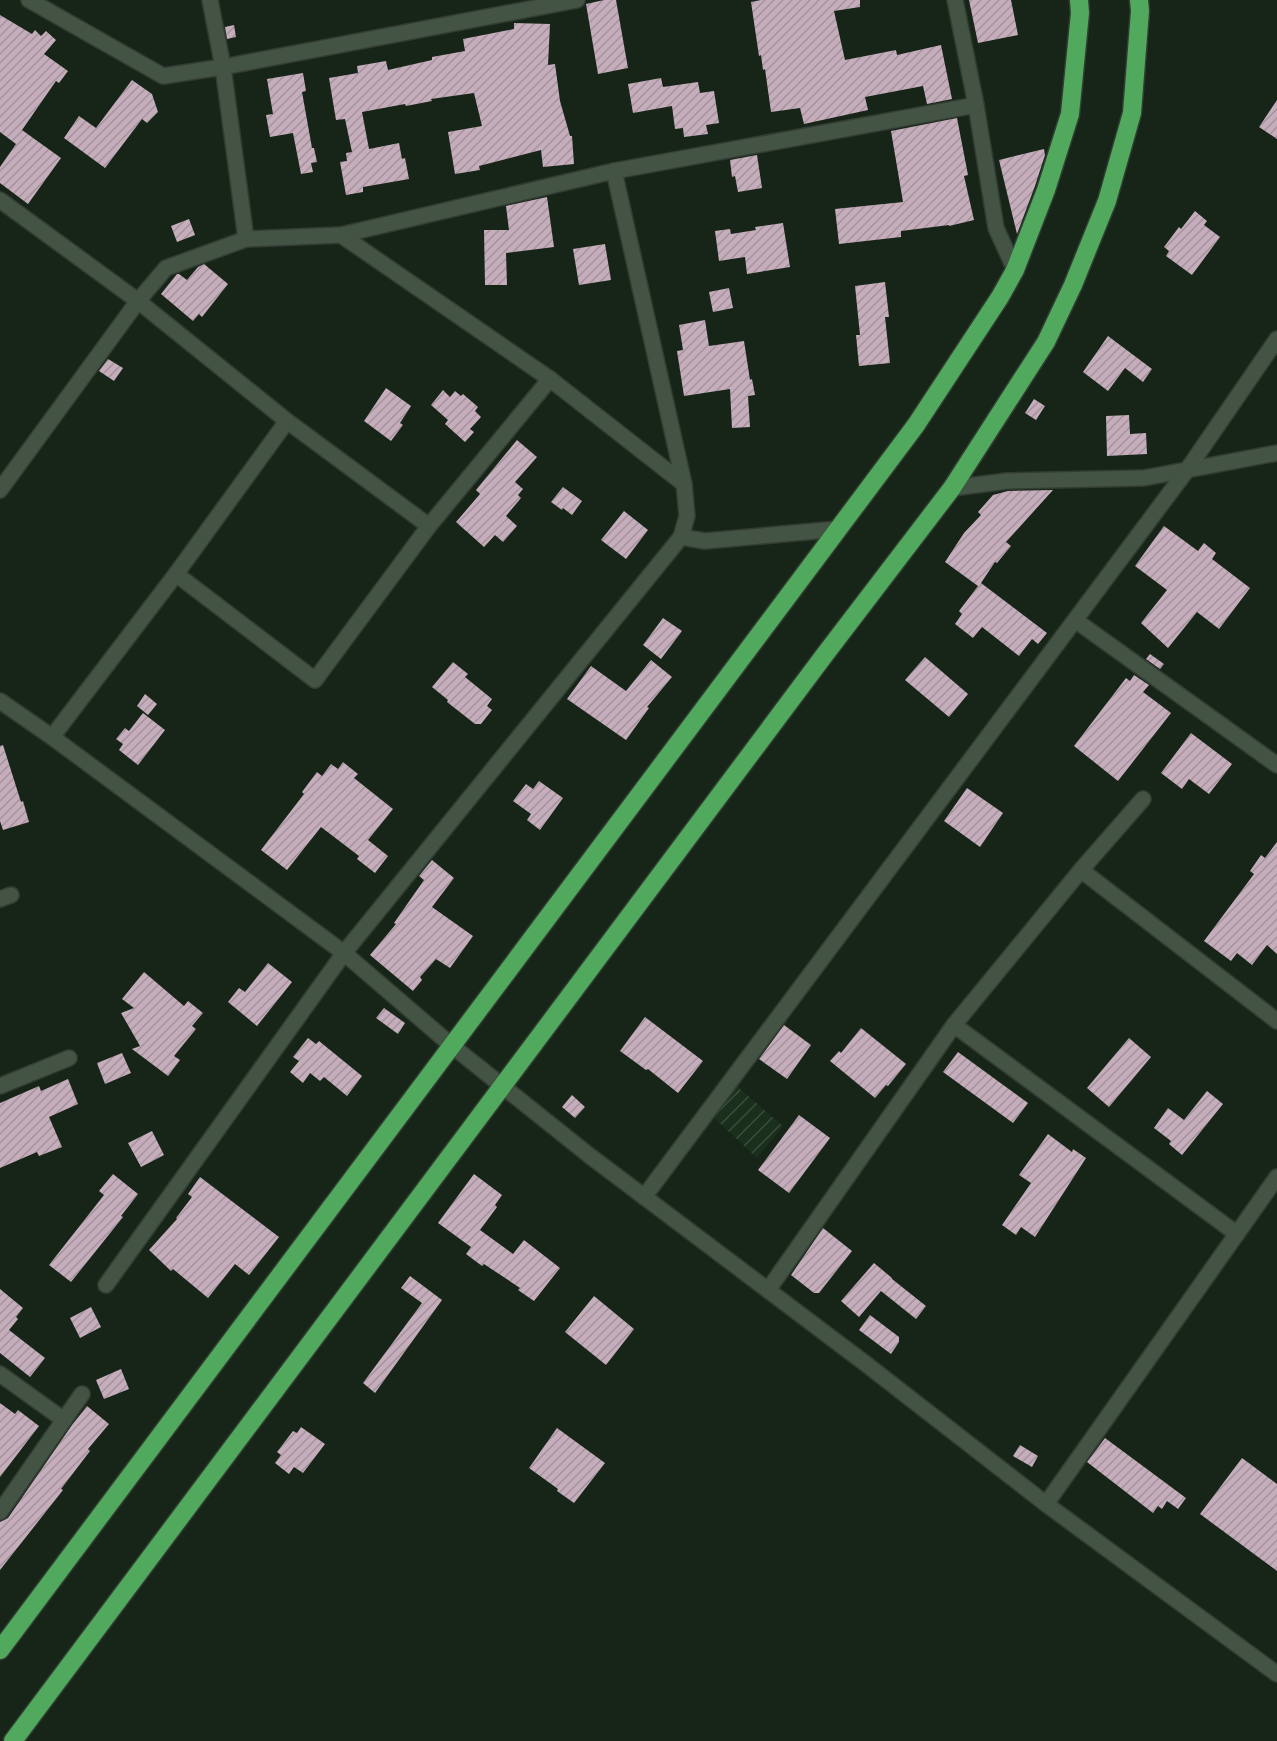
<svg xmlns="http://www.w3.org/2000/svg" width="1277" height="1741" font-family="Raleway,sans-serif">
	<defs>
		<pattern id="industrial-furrows" width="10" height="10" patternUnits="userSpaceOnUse" patternTransform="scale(1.5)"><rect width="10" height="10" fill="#1b2f1d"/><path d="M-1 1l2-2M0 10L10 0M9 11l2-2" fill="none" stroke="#3b4d3d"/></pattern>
		<pattern id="building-hatch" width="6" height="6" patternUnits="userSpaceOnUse" patternTransform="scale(1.5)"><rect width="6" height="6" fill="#c5adbb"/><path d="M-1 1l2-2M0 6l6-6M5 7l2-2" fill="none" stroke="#a4939c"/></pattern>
	</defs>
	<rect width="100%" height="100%" fill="#162518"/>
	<polygon fill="url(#industrial-furrows)" points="732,1082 783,1126 757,1158 709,1113"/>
	<g fill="url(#building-hatch)">
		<polygon points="604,0 616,0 628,68 598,74 586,4"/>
		<polygon points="761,0 860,0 860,7 834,11 845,60 896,50 897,55 941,45 952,99 927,104 923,86 865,97 868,110 804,124 800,108 771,112 765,69 763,70 761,55 759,56 751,2"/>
		<polygon points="969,0 1011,0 1018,35 978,43"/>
		<polygon points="0,15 32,34 35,30 41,36 46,31 56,40 44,54 68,71 59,83 56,81 22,130 61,158 28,204 0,183 0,167 16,144 0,132"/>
		<polygon points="514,23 550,24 548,65 555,64 560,101 570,136 572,136 574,164 543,167 541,150 479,166 480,170 455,174 448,132 482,126 474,93 431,99 432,101 406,106 405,104 362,112 369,149 399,143 402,159 405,158 409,179 363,187 363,192 346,195 340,162 347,161 346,153 352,152 345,119 336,120 329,78 358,73 357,66 386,61 388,70 432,60 432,57 465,51 463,39 514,29"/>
		<polygon points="234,25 236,37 227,39 225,27"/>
		<polygon points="303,73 306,91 302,92 312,148 314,148 317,162 311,163 313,172 301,174 293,133 270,137 266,115 273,114 267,79"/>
		<polygon points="661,78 663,87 698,82 700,93 714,91 719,123 706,125 708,134 684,137 683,128 675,129 672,106 633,113 628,84"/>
		<polygon points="132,80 152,94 158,112 147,123 142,119 105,168 64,138 79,116 96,128"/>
		<polygon points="1277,100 1277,139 1259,127"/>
		<polygon points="957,118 968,175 964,176 974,220 949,226 949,225 901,231 901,237 839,244 835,209 903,202 891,131"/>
		<polygon points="1044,149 1045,155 1035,186 1017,234 999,160"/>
		<polygon points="757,155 762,188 738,192 735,176 732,177 730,160"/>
		<polygon points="547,197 554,247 506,253 507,285 485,285 484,230 509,230 506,206"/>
		<polygon points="1195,211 1207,221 1204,225 1220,237 1192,275 1166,256 1169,251 1164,247 1179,227 1181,229"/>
		<polygon points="189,219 195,235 177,242 171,226"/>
		<polygon points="783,223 790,267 747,274 745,257 719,261 715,231 730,229 731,234 756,230 755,227"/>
		<polygon points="605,244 611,280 579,285 573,249"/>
		<polygon points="204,264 228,284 202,317 199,314 193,321 161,294 177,274 179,274 187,280 198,267"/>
		<polygon points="885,282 889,317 885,317 890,363 859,366 856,335 860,335 855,286"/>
		<polygon points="729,288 733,308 713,312 709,292"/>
		<polygon points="705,320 709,346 744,341 750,380 752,379 755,395 748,396 750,427 732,428 730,389 684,396 677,351 683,350 679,325"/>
		<polygon points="1108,336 1152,369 1143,382 1125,368 1108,391 1083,372"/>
		<polygon points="108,359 123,368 114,381 99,371"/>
		<polygon points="386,388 411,406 400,423 403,425 391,441 364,421"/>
		<polygon points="443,390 450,397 455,391 461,396 463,394 478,407 475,411 481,417 470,429 474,432 465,442 445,424 448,420 431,405"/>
		<polygon points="1034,399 1045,406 1036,420 1025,413"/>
		<polygon points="1129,415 1130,434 1146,433 1147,454 1107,456 1106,416"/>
		<polygon points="517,440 537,457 515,482 523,489 518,495 521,498 506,516 517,526 503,542 495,535 484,547 456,522 480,494 476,490"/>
		<polygon points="563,487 582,501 572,515 563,508 562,510 551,502"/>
		<polygon points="1053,490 1006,542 1011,546 997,563 995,562 981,583 1047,633 1038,644 1032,639 1019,656 982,627 973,638 955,624 962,614 959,611 978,586 945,562 964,533 981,515 978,512 993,495 1008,491"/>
		<polygon points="624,511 648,530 626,559 601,540"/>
		<polygon points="1164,526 1198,551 1204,543 1216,553 1212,559 1250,588 1219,629 1197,612 1168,648 1141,623 1167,590 1135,566"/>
		<polygon points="663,618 682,631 661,659 643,645"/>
		<polygon points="1150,654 1164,664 1160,669 1146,659"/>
		<polygon points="925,657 968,694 949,717 905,680"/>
		<polygon points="651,660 672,677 647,707 649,708 626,740 567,699 591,666 626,691"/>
		<polygon points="453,662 468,674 465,677 492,699 487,706 492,710 481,724 475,724 447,702 448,700 432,687"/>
		<polygon points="1134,675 1149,685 1143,692 1171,713 1118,781 1074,746 1126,678 1130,681"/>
		<polygon points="145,694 157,704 148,715 137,706"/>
		<polygon points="143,713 165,730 138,765 119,750 123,744 116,739 125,728 129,731"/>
		<polygon points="1191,733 1232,764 1209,794 1189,779 1182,789 1161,773"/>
		<polygon points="3,745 21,802 23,801 29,822 3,830 0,821 0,746"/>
		<polygon points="343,762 358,774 354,778 393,809 368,840 388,856 375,873 357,859 359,856 321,827 287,870 261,850 304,794 302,792 317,772 322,776 331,764 338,769"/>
		<polygon points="539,781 563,798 540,830 527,820 531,814 513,801 526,784 533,789"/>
		<polygon points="967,788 1003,813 980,847 944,821"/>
		<polygon points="1277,842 1277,954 1267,945 1252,965 1237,953 1231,961 1204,941 1254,874 1250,871 1261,855 1265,858"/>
		<polygon points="432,860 454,878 432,907 473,936 450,968 436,959 420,977 422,980 413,991 370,955 396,924 394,923 424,880 419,876"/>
		<polygon points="268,963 292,982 257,1026 228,1002 239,988 245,992"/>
		<polygon points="144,972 184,1006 188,1001 203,1013 192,1026 196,1029 174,1056 180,1060 168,1076 132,1049 140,1046 121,1013 134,1008 122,999"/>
		<polygon points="384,1008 405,1023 398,1034 376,1018"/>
		<polygon points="645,1017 703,1061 678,1093 648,1069 646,1070 620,1051"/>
		<polygon points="784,1025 811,1045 787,1079 759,1059"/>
		<polygon points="861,1028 906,1064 888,1086 886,1085 875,1098 830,1061 839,1051 841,1053"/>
		<polygon points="308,1038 316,1044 319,1041 362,1076 347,1096 324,1077 320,1081 310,1073 303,1083 290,1072 299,1061 293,1057"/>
		<polygon points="1129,1038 1151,1057 1109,1107 1087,1088"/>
		<polygon points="958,1052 1028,1103 1013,1123 943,1072"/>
		<polygon points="122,1053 131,1073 105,1084 97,1063"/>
		<polygon points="68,1079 78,1104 49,1117 62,1147 39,1156 37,1152 0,1168 0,1103 39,1086 41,1091"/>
		<polygon points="1207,1091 1223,1104 1182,1155 1169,1144 1171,1141 1154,1128 1168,1108 1184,1120"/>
		<polygon points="572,1095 585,1107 575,1118 562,1107"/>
		<polygon points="799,1115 830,1138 789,1193 758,1170"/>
		<polygon points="152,1131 164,1155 141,1167 128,1143"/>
		<polygon points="1048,1134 1072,1152 1073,1149 1086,1158 1035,1237 1021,1227 1016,1235 1002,1225 1031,1183 1019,1175"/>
		<polygon points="113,1174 138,1194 121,1216 123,1217 71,1282 49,1265 104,1195 99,1191"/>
		<polygon points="474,1174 502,1195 495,1205 497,1207 480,1230 513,1254 524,1240 560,1268 534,1301 518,1290 520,1288 484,1264 482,1266 466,1254 471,1247 438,1223"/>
		<polygon points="200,1177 279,1237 249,1275 235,1264 208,1298 173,1269 171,1271 149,1250 177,1219 176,1218 192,1197 188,1194"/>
		<polygon points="823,1228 852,1251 819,1293 814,1293 791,1275"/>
		<polygon points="874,1263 892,1278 892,1279 926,1306 916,1319 881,1291 859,1317 841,1301"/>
		<polygon points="410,1276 442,1300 375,1393 363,1383 422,1303 401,1288"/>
		<polygon points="0,1289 23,1308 16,1317 18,1319 9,1330 45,1358 30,1377 0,1353"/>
		<polygon points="594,1296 634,1329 606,1365 565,1332"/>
		<polygon points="91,1307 101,1327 80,1338 70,1318"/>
		<polygon points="870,1315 899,1337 899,1342 891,1354 859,1330"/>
		<polygon points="121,1369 129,1389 104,1399 96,1380"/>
		<polygon points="0,1403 15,1414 18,1410 39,1426 0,1477"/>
		<polygon points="87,1406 109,1424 88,1449 90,1451 61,1489 63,1490 0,1570 0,1522 8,1518 72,1425"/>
		<polygon points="301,1427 325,1444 303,1473 294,1467 289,1474 275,1463 281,1455 277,1452 293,1431 297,1433"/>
		<polygon points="557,1428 605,1463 574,1503 557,1491 558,1489 529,1468"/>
		<polygon points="1105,1438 1186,1498 1178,1509 1167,1501 1162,1509 1158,1506 1153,1513 1087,1462"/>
		<polygon points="1020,1445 1038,1456 1032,1467 1013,1456"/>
		<polygon points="1242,1458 1277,1484 1277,1571 1200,1514"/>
	</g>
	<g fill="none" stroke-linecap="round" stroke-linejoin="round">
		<defs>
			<g id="street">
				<polyline points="29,0 163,76 223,67 577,0"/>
				<polyline points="210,0 223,67 246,239"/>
				<polyline points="955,0 976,105 996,228 1015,270"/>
				<polyline points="0,200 138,301 287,421 429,526"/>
				<polyline points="341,235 614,171 976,105"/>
				<polyline points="287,421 176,574 315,680 429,526 550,379"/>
				<polyline points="952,488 1007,481 1144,478 1277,453"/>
				<polyline points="0,490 138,301 166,268 246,239 341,235 550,379 684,484"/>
				<polyline points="681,537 705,541 838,529"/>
				<polyline points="1075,620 1277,765"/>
				<polyline points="0,701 52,737 344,953 451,1045 590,1156 866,1364 1046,1504 1277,1674"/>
				<polyline points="52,737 176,574"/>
				<polyline points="1081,870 1277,1021"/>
				<polyline points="0,899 11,895"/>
				<polyline points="954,1025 1237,1234"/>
				<polyline points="0,1086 69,1058"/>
				<polyline points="644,1197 1187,470 1277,339"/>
				<polyline points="106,1285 344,953 681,537 687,516 684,484 614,171"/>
				<polyline points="768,1290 954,1025 1081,870 1143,799"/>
				<polyline points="0,1374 64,1420"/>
				<polyline points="1046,1504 1277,1177"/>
				<polyline points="0,1512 82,1394"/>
			</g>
			<g id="highway">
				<polyline points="0,1650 916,425 1000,297 1015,270 1046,190 1070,114 1080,13 1079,0"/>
				<polyline points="13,1741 823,657 952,488 1046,342 1073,285 1107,201 1132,113 1140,11 1139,0"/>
			</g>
		</defs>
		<use href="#street" stroke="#323c33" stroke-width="18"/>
		<use href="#highway" stroke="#323c33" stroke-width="21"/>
		<use href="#street" stroke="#435344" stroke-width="15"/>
		<use href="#highway" stroke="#50a95c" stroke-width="18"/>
	</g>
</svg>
